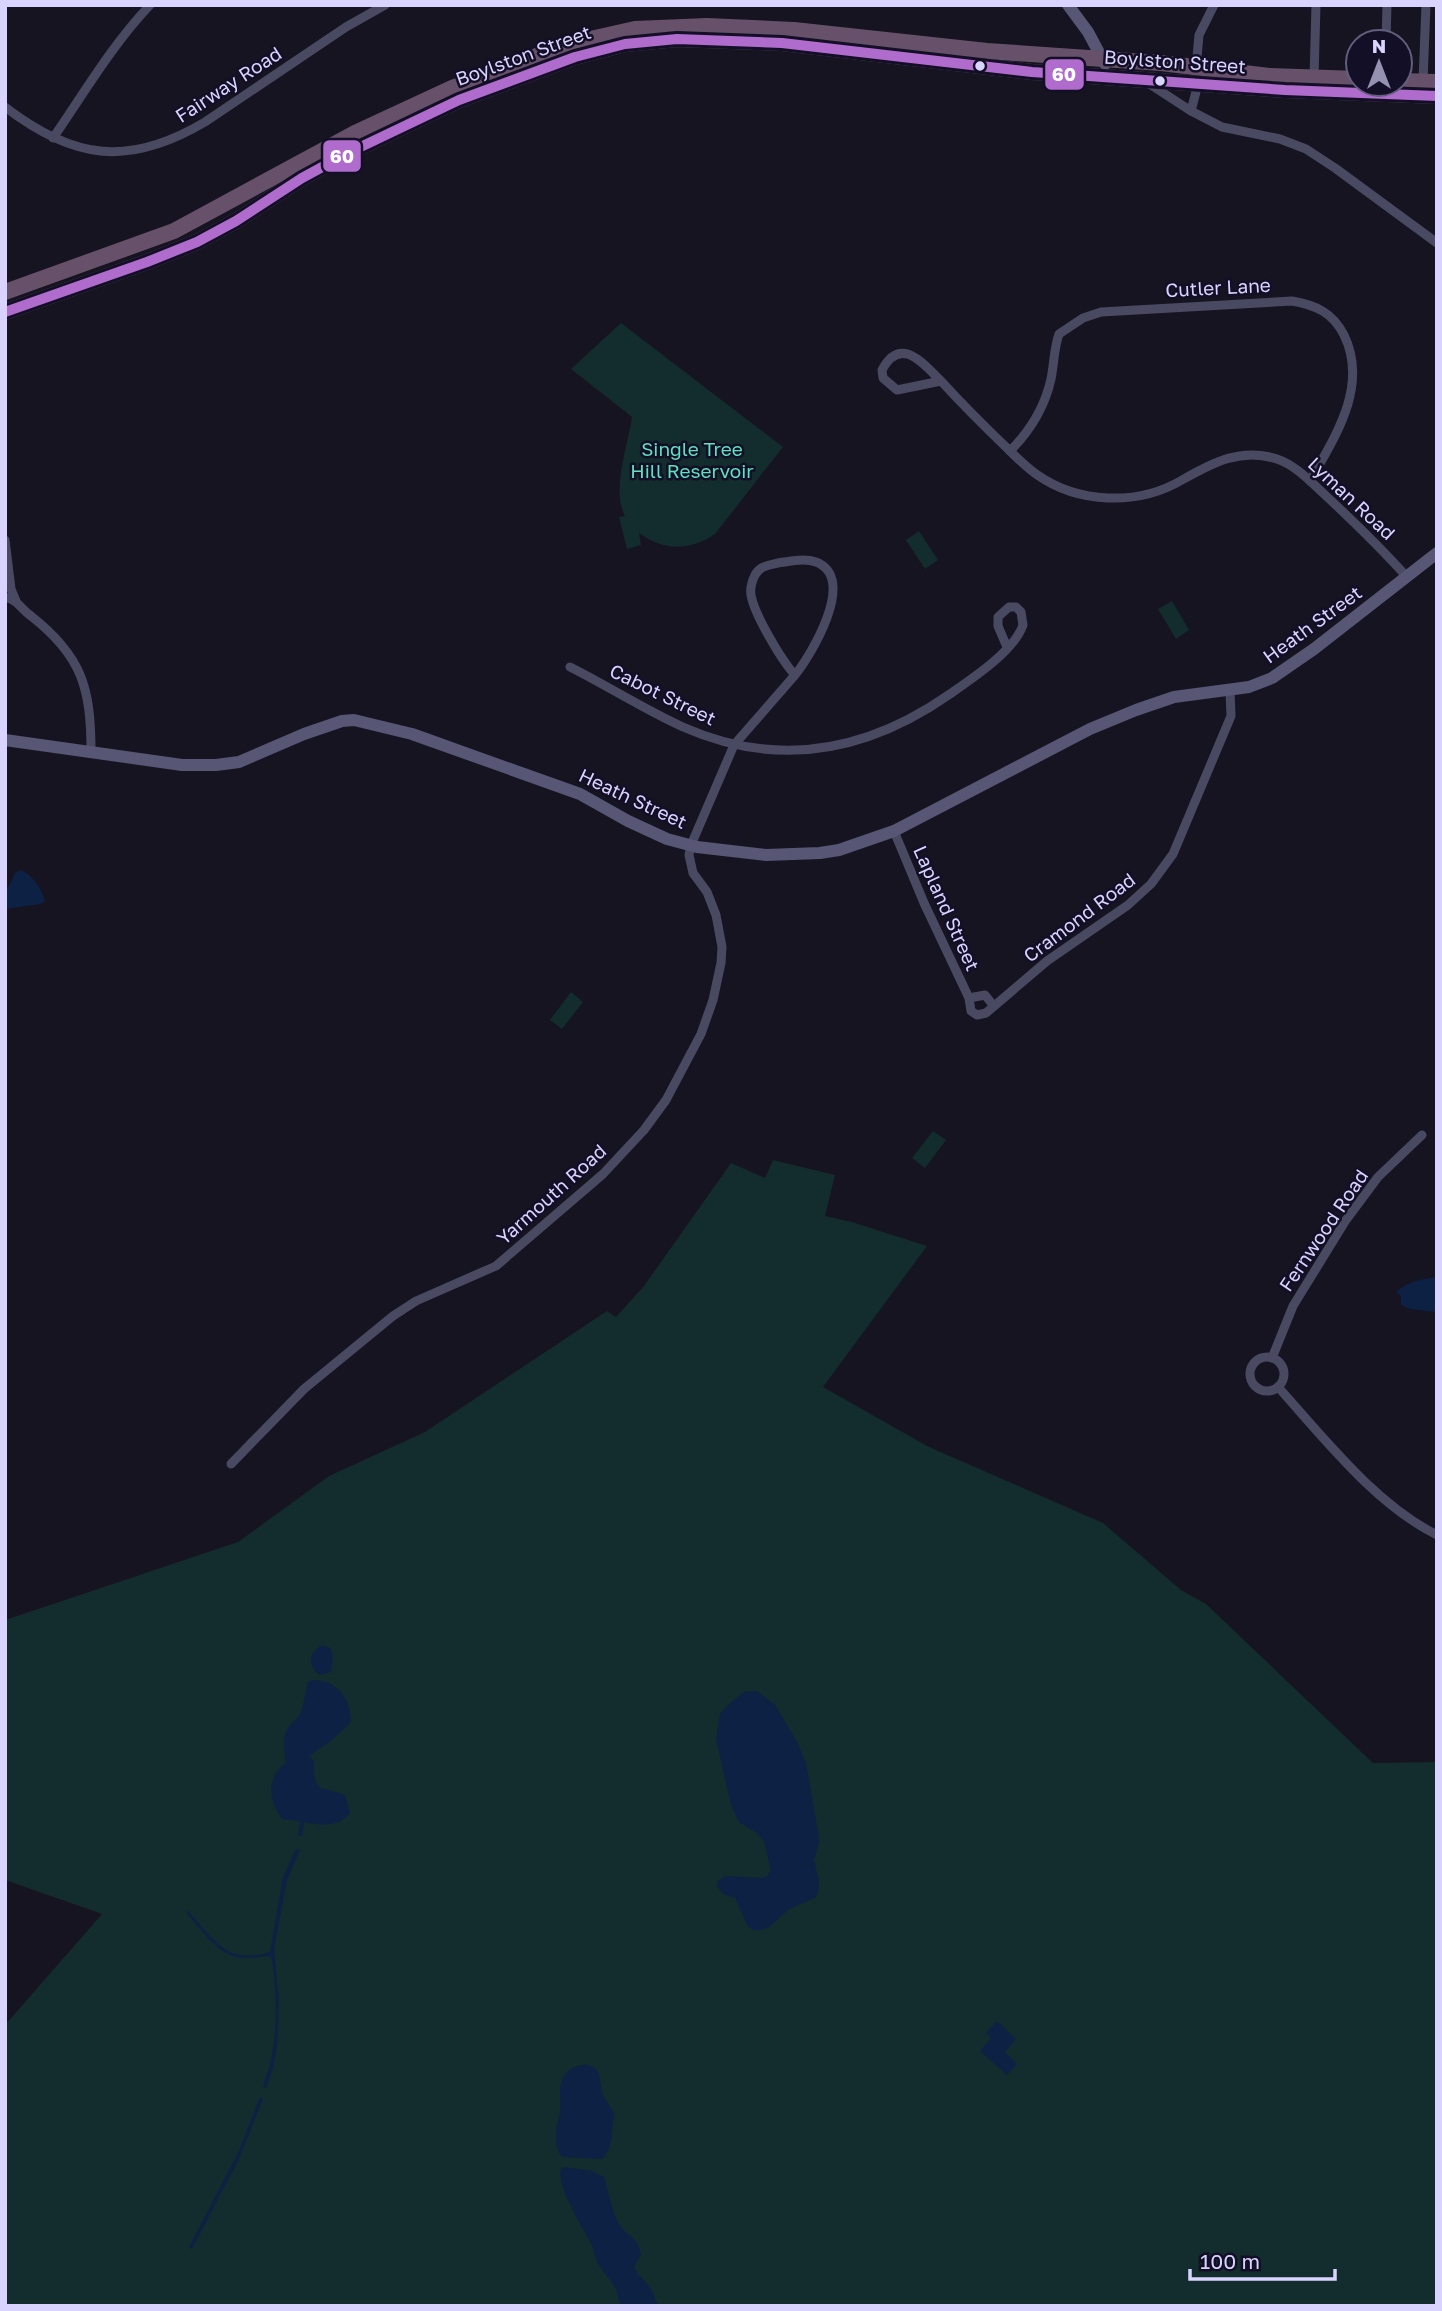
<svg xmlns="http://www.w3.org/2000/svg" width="1442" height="2311" font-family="'Golos Text',sans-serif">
	<rect width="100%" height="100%" fill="#161421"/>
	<g fill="#132c2d">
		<path d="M621 323 783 447 715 534C690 551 663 551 639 533L641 545 627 549 619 517 625 516C611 490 628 445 632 417L571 369Z"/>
		<polygon points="919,531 938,560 925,569 906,540"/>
		<polygon points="1172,601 1189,630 1176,639 1158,609"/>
		<polygon points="571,992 583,1002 562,1029 550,1020"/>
		<polygon points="933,1131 946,1140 925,1168 912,1158"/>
		<polygon points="773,1160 835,1175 825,1216 852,1222 927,1246 823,1387 929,1447 1103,1523 1181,1590 1206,1604 1373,1763 1437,1762 1437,2306 5,2306 5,2025 102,1914 5,1880 5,1620 238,1542 329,1476 425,1432 607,1311 616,1317 644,1286 731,1163 765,1178"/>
	</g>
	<g fill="#0d2144">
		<path d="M21 870C32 875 42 889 45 901L40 904 5 909V889L9 886 15 873Z"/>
		<path d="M1437 1277V1312L1410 1309 1401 1305V1296L1396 1292C1408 1281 1422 1279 1437 1277Z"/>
		<path d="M323 1645 330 1648 333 1656 331 1672 320 1675C307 1667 308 1651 323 1645Z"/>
		<path d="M313 1680C337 1680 351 1699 351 1722L332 1740 309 1756 314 1761C314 1795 318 1785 345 1795L350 1813C339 1827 320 1826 304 1822L302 1836H298L300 1821 282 1819C268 1799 266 1777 286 1763 284 1751 281 1735 291 1724 293 1721 297 1719 299 1716 304 1706 305 1693 308 1682Z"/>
		<polygon points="757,1691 775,1705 796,1740 806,1763 818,1832 819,1843 814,1860 819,1881 818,1893 815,1898 789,1909 769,1927 760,1930 753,1930 748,1926 735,1898 723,1894 717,1886 718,1881 726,1876 762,1878 767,1876 771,1871 764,1842 757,1833 739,1822 731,1805 716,1739 720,1714 728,1705 744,1692"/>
		<path d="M296 1849 300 1850 287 1880 274 1949 279 2001 277 2045 273 2068 266 2088 263 2087C265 2078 269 2070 271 2061 277 2028 278 1989 271 1956 259 1957 248 1959 237 1957 216 1953 199 1927 186 1912L188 1911C215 1940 225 1965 270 1952L283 1877Z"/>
		<polygon points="997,2021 1016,2039 1005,2052 1017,2064 1007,2075 980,2051 991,2038 986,2033"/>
		<polygon points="586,2064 596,2069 599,2074 602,2093 614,2113 611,2141 608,2151 602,2159 564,2157 560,2155 556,2144 556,2129 560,2112 560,2086 564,2076 571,2068"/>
		<polygon points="260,2097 263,2099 238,2161 192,2249 189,2247 239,2151"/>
		<path d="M564 2167 592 2171 604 2177C609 2194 611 2209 619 2224 627 2238 638 2235 641 2255L634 2267C640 2281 654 2285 655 2301L661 2306H621C617 2299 619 2293 614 2286 609 2278 603 2271 598 2264 595 2258 594 2250 591 2243 582 2226 556 2186 561 2169Z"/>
	</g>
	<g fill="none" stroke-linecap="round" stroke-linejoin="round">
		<g stroke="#4a4962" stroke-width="9">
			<polyline points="1386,42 1387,5"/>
			<polyline points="1196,68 1199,35 1214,5"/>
			<polyline points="1314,78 1316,5"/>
			<polyline points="1423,81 1426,5"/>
			<polyline points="1148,83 1191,111 1222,127 1280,139 1306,149 1335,168 1437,243"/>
			<path d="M5 107C74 160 129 167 205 122L346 27 385 5"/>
			<polyline points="1191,111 1198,84"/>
			<path d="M53 138C84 93 112 45 150 5"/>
			<path d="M941 381C924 365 901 334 882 370L883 378 897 390 941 381C963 405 985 427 1008 449 1017 458 1026 467 1036 474 1078 504 1138 506 1182 480 1212 463 1241 447 1277 459 1295 465 1310 481 1323 493 1352 520 1380 547 1406 576"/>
			<path d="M1010 451C1030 431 1045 406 1051 379 1054 364 1054 348 1059 334L1083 318 1101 312 1292 301C1316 305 1333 313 1344 335 1369 386 1335 437 1310 481"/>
			<polyline points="5,540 11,589 16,601"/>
			<path d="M5 597C19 601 20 608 31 616 82 656 91 688 91 752"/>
			<path d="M570 667C608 686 645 710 683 727 778 769 867 752 950 694 973 678 1014 651 1023 625L1021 612 1016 607H1009L998 617V626L1007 647"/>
			<polyline points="894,831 924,903 969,998 971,1011 977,1015 986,1013 1047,961 1128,905 1151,884 1173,854 1231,716 1230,691"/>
			<polyline points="969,998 985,995 993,1005"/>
			<circle cx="1267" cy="1374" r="17"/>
			<polyline points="1272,1358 1293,1306 1346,1220 1378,1177 1422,1135"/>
			<path d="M1278 1387C1324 1438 1375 1504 1437 1535"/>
			<path d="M231 1464 304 1389 393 1316 416 1301 496 1266 603 1174 644 1130 666 1100 701 1034 713 1000 721 963 722 947 716 915 707 892 693 873 689 855 691 845 734 745 795 675C782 661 754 614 751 595 750 588 752 581 755 575 760 566 769 565 778 563 790 561 805 558 816 562 858 578 811 655 795 675"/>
		</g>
		<g stroke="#575674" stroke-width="12">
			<polyline points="1068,5 1088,32 1105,64"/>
			<polyline points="5,740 182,765 216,765 239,762 304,734 342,721 354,720 412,734 580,794 628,821 667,839 697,847 766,855 820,853 839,850 894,831 1090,729 1136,710 1174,697 1249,687 1272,678 1314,649 1437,553"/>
		</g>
		<g stroke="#67516a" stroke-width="16">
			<polyline points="1400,81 1437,82"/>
			<polyline points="5,292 174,231 355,133 452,88 568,44 635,29 707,26 794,30 987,51 1161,63 1269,76 1358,79"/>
			<polyline points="5,312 147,262 197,242 236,221 302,178 348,153 459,100 575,57 625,44 677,39 782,43 1032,72 1285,90 1437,96"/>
		</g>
		<defs>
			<polyline id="bus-1" points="5,312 147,262 197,242 236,221 302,178 348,153 459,100 575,57 625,44 677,39 782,43 1032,72 1285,90 1437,96"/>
		</defs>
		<use href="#bus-1" stroke="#130f26" stroke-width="16"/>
		<use href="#bus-1" stroke="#b06ccc" stroke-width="10"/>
	</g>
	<g fill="#d9d4ff" stroke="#130f26" stroke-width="2.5">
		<circle cx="980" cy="66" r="6"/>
		<circle cx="1160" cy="81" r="6"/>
	</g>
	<g text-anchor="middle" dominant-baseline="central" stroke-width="5" stroke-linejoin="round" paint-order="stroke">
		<g font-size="19" fill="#d9d4ff" stroke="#130f26">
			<text transform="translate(523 55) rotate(-20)">Boylston Street</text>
			<text transform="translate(1175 61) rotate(4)">Boylston Street</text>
			<text transform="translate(228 84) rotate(-33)">Fairway Road</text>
			<text transform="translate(1218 287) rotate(-3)">Cutler Lane</text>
			<text transform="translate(1352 498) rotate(43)">Lyman Road</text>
			<text transform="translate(1312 624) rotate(-36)">Heath Street</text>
			<text transform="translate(663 694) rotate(26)">Cabot Street</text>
			<text transform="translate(633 798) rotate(25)">Heath Street</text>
			<text transform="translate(947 908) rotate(66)">Lapland Street</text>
			<text transform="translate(1079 917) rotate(-37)">Cramond Road</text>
			<text transform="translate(551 1194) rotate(-42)">Yarmouth Road</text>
			<text transform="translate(1323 1230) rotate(-56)">Fernwood Road</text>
		</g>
		<g font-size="19" fill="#5fe0c0" stroke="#130f26">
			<text x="692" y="448">Single Tree<tspan x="692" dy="22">Hill Reservoir</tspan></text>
		</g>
	</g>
	<g stroke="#130f26" stroke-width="2.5">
		<rect x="1044" y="58" width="41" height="33" rx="7" fill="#b06ccc"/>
		<rect x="322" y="139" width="40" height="34" rx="7" fill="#b06ccc"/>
	</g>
	<g font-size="19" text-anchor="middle" font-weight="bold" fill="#fff">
		<text x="1064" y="81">60</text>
		<text x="342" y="163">60</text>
	</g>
	<rect width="1442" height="2311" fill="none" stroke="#d9d4ff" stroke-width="14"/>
	<g transform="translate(1379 63)"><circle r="33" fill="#130f26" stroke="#625e7d" stroke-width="2"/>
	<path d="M0-5L12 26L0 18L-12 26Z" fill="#9591b1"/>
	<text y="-10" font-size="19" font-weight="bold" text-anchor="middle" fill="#d9d4ff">N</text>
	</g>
	<path d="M1190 2269v10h145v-10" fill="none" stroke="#d9d4ff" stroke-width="3.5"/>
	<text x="1200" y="2269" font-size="21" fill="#d9d4ff" stroke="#130f26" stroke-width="5" paint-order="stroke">100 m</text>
</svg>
